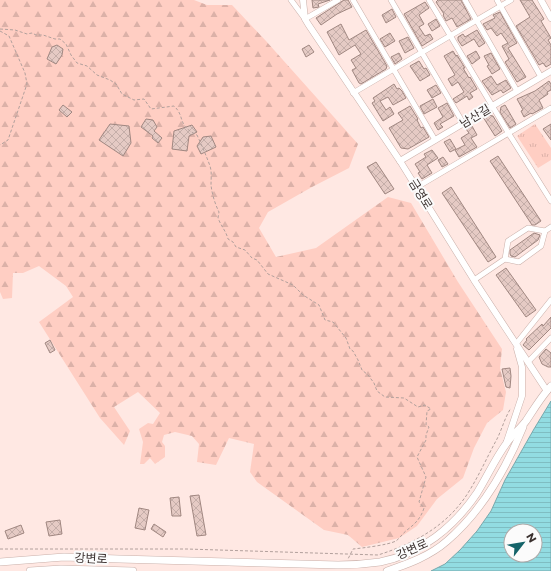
<svg xmlns="http://www.w3.org/2000/svg" width="551" height="571" font-family="Montserrat,'Noto Sans KR',sans-serif">
	<defs>
		<pattern id="forest-firs" width="22" height="20" patternUnits="userSpaceOnUse"><rect width="22" height="20" fill="#ffcec3"/><path d="M5 1l3.5 6h-7zM16 11l3.5 6h-7z" fill="#dbb1a8"/></pattern>
		<pattern id="park-tufts" width="24" height="20" patternUnits="userSpaceOnUse"><rect width="24" height="20" fill="#ffcec3"/><path d="M3 7l-1-3M5 7V3M7 7l1-3M15 17l-1-3M17 17v-4M19 17l1-3" fill="none" stroke="#dbb1a8"/></pattern>
		<pattern id="water-rules" width="6" height="5" patternUnits="userSpaceOnUse"><rect width="6" height="5" fill="#92dce2"/><path d="M0 2.5h6" fill="none" stroke="#7fbdc2"/></pattern>
		<pattern id="building-cross-hatch" width="8" height="8" patternUnits="userSpaceOnUse"><rect width="8" height="8" fill="#e5cac4"/><path d="M0 0l8 8M0 8l8-8" fill="none" stroke="#c5aea9"/></pattern>
	</defs>
	<rect width="100%" height="100%" fill="#ffe8e3"/>
	<polygon fill="url(#forest-firs)" points="0,0 194,0 207,5 232,5 266,41 358,144 349,168 312,187 268,212 259,228 276,257 316,248 388,197 411,203 458,282 502,349 500,368 506,392 503,410 487,423 474,448 463,478 437,499 417,526 399,538 362,547 348,535 324,530 257,482 250,472 254,444 229,438 216,465 197,462 199,444 192,436 175,432 164,435 162,442 165,446 165,457 155,464 150,458 144,464 140,464 143,442 139,429 148,423 153,424 160,413 138,392 114,407 130,431 124,445 100,418 39,322 73,297 66,286 39,266 23,273 13,273 12,298 3,299 0,292"/>
	<polygon fill="url(#park-tufts)" points="535,124 551,148 551,160 538,168 517,136"/>
	<path fill="url(#water-rules)" stroke="#78a8ac" fill-rule="evenodd" d="M551 401V571H431L445 564 460 550 477 531 491 511 505 480 534 429ZM511 531H535V555H511Z"/>
	<g fill="url(#building-cross-hatch)" stroke="#a08781">
		<polygon points="312,0 330,0 318,4 319,7 313,8"/>
		<polygon points="344,0 348,0 352,7 337,14 321,25 316,18"/>
		<polygon points="438,0 461,0 471,19 457,27 452,18 446,21 443,15 444,14 436,2"/>
		<polygon points="520,0 532,0 544,19 541,21 551,38 548,40 551,45 551,64 546,67 543,63 539,65 516,26 530,17"/>
		<polygon points="425,2 429,8 419,15 424,24 419,27 425,36 430,34 433,39 422,46 404,14"/>
		<polygon points="392,9 396,17 386,23 382,15"/>
		<polygon points="500,12 517,43 508,48 526,77 517,82 505,62 509,59 502,46 508,43 501,33 497,36 491,28 487,30 483,24 495,18 493,15"/>
		<polygon points="436,19 440,26 432,31 428,24"/>
		<polygon points="341,24 349,40 366,30 387,66 386,69 361,84 359,83 352,70 356,68 351,60 361,54 355,45 339,55 327,32"/>
		<polygon points="477,30 485,43 479,47 474,39 462,46 458,40 458,37 463,34 465,37"/>
		<polygon points="390,33 395,41 385,47 380,39"/>
		<polygon points="408,37 414,48 405,53 399,41"/>
		<polygon points="57,45 63,49 62,55 56,64 47,59 52,47"/>
		<polygon points="309,45 314,52 306,57 302,49"/>
		<polygon points="453,51 456,56 457,55 465,68 463,68 469,78 470,77 477,89 470,93 473,97 469,100 467,96 456,103 453,99 464,92 458,82 452,86 448,79 455,75 444,56"/>
		<polygon points="476,51 480,58 472,64 467,56"/>
		<polygon points="399,53 402,59 395,64 391,57"/>
		<polygon points="491,53 500,69 492,74 487,66 489,65 484,56"/>
		<polygon points="419,61 424,69 426,68 430,75 420,81 410,66"/>
		<polygon points="491,76 497,85 506,80 511,88 503,93 501,90 492,95 482,81"/>
		<polygon points="549,81 551,84 551,90 547,92 548,94 539,100 543,108 532,114 531,113 524,117 521,111 523,110 517,99 535,91"/>
		<polygon points="394,84 397,89 399,88 402,91 406,98 393,105 388,97 380,101 386,110 390,107 394,114 383,121 372,103 375,101 373,98"/>
		<polygon points="436,85 441,93 432,98 427,90"/>
		<polygon points="433,99 437,107 424,114 420,106"/>
		<polygon points="447,103 454,116 440,124 443,127 438,130 434,123 443,117 438,108"/>
		<polygon points="63,105 72,112 67,117 59,110"/>
		<polygon points="505,105 516,124 510,128 500,112 501,107"/>
		<polygon points="410,106 418,119 417,120 421,128 423,127 429,137 408,149 401,148 389,128 403,120 398,113"/>
		<polygon points="488,115 493,116 502,131 495,136 483,117"/>
		<polygon points="146,119 153,120 157,127 154,131 162,138 158,143 152,138 153,136 141,127"/>
		<polygon points="110,124 129,126 131,143 123,156 99,140"/>
		<polygon points="551,124 551,140 543,129"/>
		<polygon points="192,125 197,132 189,136 187,151 172,149 174,131"/>
		<polygon points="472,126 477,135 471,138 477,147 459,157 455,150 465,145 461,138 469,133 466,129"/>
		<polygon points="211,136 216,147 201,154 197,146 203,137"/>
		<polygon points="450,139 456,149 450,152 444,142"/>
		<polygon points="432,150 438,158 427,165 432,173 422,179 418,173 420,172 415,164 426,157 424,154"/>
		<polygon points="498,156 541,221 535,225 532,225 490,161"/>
		<polygon points="443,157 448,164 442,167 438,160"/>
		<polygon points="376,162 394,189 385,194 367,167"/>
		<polygon points="451,187 496,257 488,262 442,193"/>
		<polygon points="534,233 540,235 538,240 515,257 511,256 510,254 510,250"/>
		<polygon points="506,268 536,310 526,317 496,275"/>
		<polygon points="551,317 551,328 529,350 523,345 527,340 526,339 542,324 543,326"/>
		<polygon points="50,340 55,350 50,353 45,343"/>
		<polygon points="546,349 551,353 551,367 548,367 542,364 539,357"/>
		<polygon points="510,368 511,376 510,388 506,387 502,369"/>
		<polygon points="199,495 206,535 197,536 190,496"/>
		<polygon points="179,497 181,516 172,516 170,498"/>
		<polygon points="139,508 149,510 145,530 135,528"/>
		<polygon points="60,520 62,534 49,536 46,522"/>
		<polygon points="154,524 166,532 163,537 151,529"/>
		<polygon points="21,525 24,533 8,539 5,531"/>
	</g>
	<g fill="none" stroke-linecap="round" stroke-linejoin="round">
		<defs>
			<g id="minor">
				<polyline points="291,0 305,19 338,0"/>
				<polyline points="353,0 435,140"/>
				<polyline points="391,0 463,123"/>
				<polyline points="429,0 509,134 551,201"/>
				<polyline points="465,0 517,91"/>
				<polyline points="497,0 541,77"/>
				<polyline points="353,93 511,0"/>
				<polyline points="417,187 551,108"/>
				<polyline points="505,259 519,262 541,246 545,231 551,227"/>
				<polyline points="474,280 505,259 508,241 528,228 545,231"/>
				<polyline points="516,344 551,300"/>
				<polyline points="528,362 551,338"/>
			</g>
			<g id="tertiary">
				<polyline points="303,0 305,19 308,24 400,161 474,280 547,391"/>
				<polyline points="541,0 551,18"/>
				<polyline points="400,161 551,71"/>
				<polyline points="507,441 522,396 522,367 517,349"/>
			</g>
			<g id="secondary">
				<path d="M0 562 64 557 119 559 338 565C352 565 366 564 380 562 421 554 454 527 477 493 487 477 495 459 506 444 512 435 520 429 526 421 534 409 541 397 551 386"/>
				<polyline points="30,571 61,569 133,571"/>
				<path d="M387 571C408 564 430 556 447 541 482 511 506 469 523 427"/>
			</g>
		</defs>
		<use href="#minor" stroke="#cab0aa" stroke-width="6"/>
		<use href="#tertiary" stroke="#cab0aa" stroke-width="7"/>
		<use href="#secondary" stroke="#cab0aa" stroke-width="8"/>
		<g stroke="#b2a09c" stroke-width="1" stroke-dasharray="3 2" stroke-linecap="butt">
			<path d="M0 29 15 30 27 34 32 33 36 35H43L55 39H60L66 44 71 55 77 63 87 66 97 75 110 80 116 84 122 94 134 100 144 99 151 109 174 106C186 117 176 125 197 135 202 146 206 155 210 166 212 172 211 179 211 185 212 194 215 204 219 212L218 218C221 226 226 231 228 239L233 242 236 247 245 250 252 258 257 260 268 274 293 285 303 295 319 305 325 320 333 322 346 338 350 349 353 351 358 360 362 370 368 375 374 383 377 391 385 397 404 398 418 407 425 405 431 409 427 411 426 425 429 427 426 435V440L417 457 426 477 419 502 424 508C421 518 415 524 407 530 403 533 400 538 396 541 388 545 363 548 353 549L348 559"/>
			<polyline points="0,31 9,36 25,73 27,84 8,140 0,145"/>
			<path d="M0 549H187L378 555C413 544 445 527 466 496 478 478 487 457 497 439 502 429 505 417 511 408"/>
		</g>
		<use href="#minor" stroke="#fff" stroke-width="5"/>
		<use href="#tertiary" stroke="#fff" stroke-width="6"/>
		<use href="#secondary" stroke="#fff" stroke-width="7"/>
	</g>
	<g text-anchor="middle" dominant-baseline="central" stroke-width="4" stroke-linejoin="round" paint-order="stroke">
		<g font-size="12" fill="#3a302e" stroke="#fbfbfb">
			<text transform="translate(475 116) rotate(-31)">남산길</text>
			<text transform="translate(421 194) rotate(58)">금영로</text>
			<text transform="translate(412 549) rotate(-24)">강변로</text>
			<text transform="translate(91 558) rotate(3)">강변로</text>
		</g>
	</g>
	<g transform="translate(523 543) rotate(59)"><circle r="19" fill="#fbfbfb" stroke="#aeaaa9"/>
	<path d="M0-3L7 15L0 10L-7 15Z" fill="#146369"/>
	<text y="-6" font-size="11" font-weight="bold" text-anchor="middle" fill="#3a302e">N</text>
	</g>
</svg>
